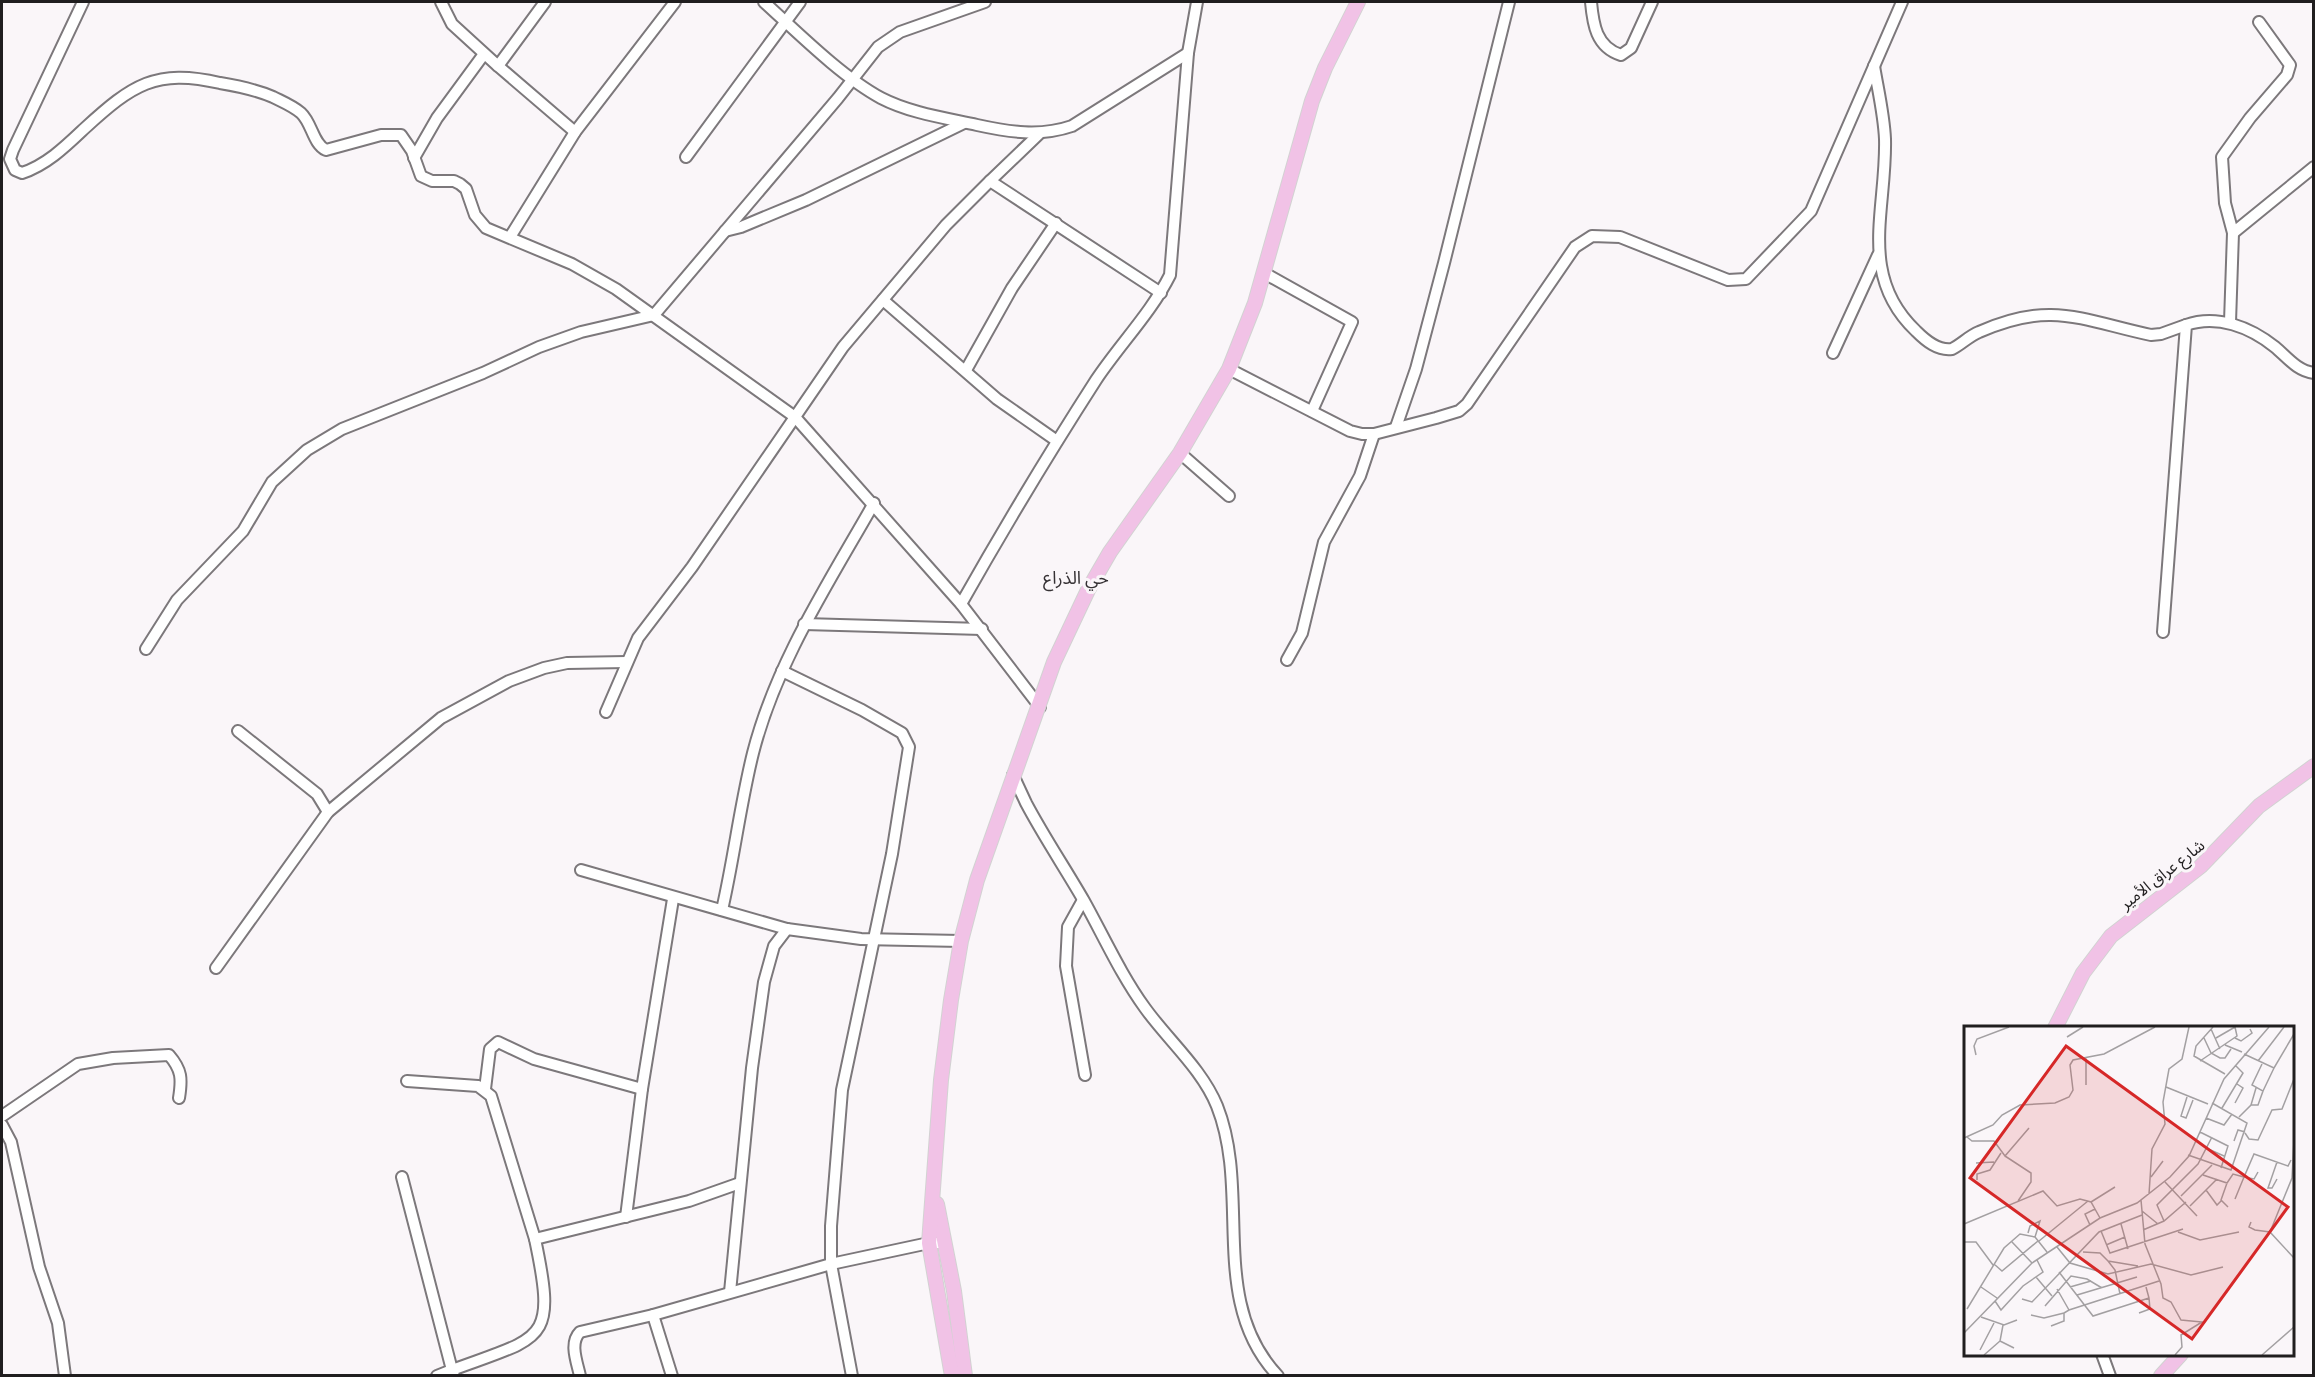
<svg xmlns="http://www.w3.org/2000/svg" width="2315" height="1377" font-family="'Titillium Web','Noto Sans Arabic',sans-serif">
	<rect width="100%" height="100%" fill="#faf6f9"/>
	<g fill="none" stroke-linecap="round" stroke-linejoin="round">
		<defs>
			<g id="minor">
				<path d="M83 2 13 150 10 159 15 170 22 173C47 165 67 145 85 128 132 85 156 68 220 83 238 86 257 90 273 97 283 102 293 106 301 113 312 123 313 144 326 150L381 135H401L412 151 421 176 432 181H454L460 184 466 189 475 215 486 228 572 264 616 289 795 417 961 604 1040 707"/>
				<polyline points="441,2 452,24 498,66"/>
				<polyline points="545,2 498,66 575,132"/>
				<path d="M764 2C797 32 842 77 881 98 910 113 945 118 977 125 1009 132 1040 137 1072 126L1188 53"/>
				<path d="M1591 2C1593 24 1596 47 1621 55L1631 48 1652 2"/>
				<path d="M1874 66C1878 90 1884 115 1885 139 1887 209 1857 275 1916 331 1926 341 1938 351 1952 349 1962 344 1969 336 1979 332 2051 300 2081 320 2151 335L2161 334 2186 325"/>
				<polyline points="686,157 800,2"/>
				<polyline points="414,158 437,118 484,54"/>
				<polyline points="990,181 1039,134"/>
				<polyline points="725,231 741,227 806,200 964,123"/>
				<polyline points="2233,233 2314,167"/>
				<polyline points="510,237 575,132 675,2"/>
				<polyline points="1264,273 1352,322 1312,411"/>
				<polyline points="883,300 997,399 1057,441"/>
				<polyline points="2230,322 2233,233 2225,203 2222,157 2250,118 2287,75 2290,65 2259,22"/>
				<polyline points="1833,353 1878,255"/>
				<polyline points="1229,369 1350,431 1362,434 1374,434 1436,418 1459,411 1467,404 1575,247 1592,236 1620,237 1728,280 1746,279 1811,211 1902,2"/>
				<polyline points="966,370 1012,288 1056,223"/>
				<polyline points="1396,427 1416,369 1444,263 1509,2"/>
				<polyline points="1180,453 1229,496"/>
				<path d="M961 604C1004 528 1049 453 1096 380 1120 344 1151 313 1170 275L1188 53 1197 2"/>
				<polyline points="804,624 982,629"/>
				<path d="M2163 632 2186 325C2217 314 2250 327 2275 347 2287 357 2297 371 2314 373"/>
				<polyline points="146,649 177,600 243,531 272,482 307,450 342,429 483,373 539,347 581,332 654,315 838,98 878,47 900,32 985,2"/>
				<polyline points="1287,660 1302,633 1324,542 1360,476 1374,434"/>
				<polyline points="782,671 862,710 902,733 909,747 892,854 842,1090 831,1226 831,1264 852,1376"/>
				<polyline points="606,712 638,638 692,567 843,347 946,225 990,181 1161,293"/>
				<polyline points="238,731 317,794 328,812"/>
				<path d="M1013 775 1026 803C1044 837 1065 868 1084 901 1104 937 1121 975 1145 1008 1168 1040 1202 1069 1217 1106 1252 1194 1207 1301 1278 1376"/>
				<polyline points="581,870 787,929 861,939 961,941"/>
				<polyline points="1083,900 1068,927 1066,966 1085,1075"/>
				<path d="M722 910C734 858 740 805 753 753 776 663 828 584 874 503"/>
				<polyline points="216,968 328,812 441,718 509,681 544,668 567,663 627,662"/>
				<polyline points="407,1081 478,1086 491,1096 535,1239"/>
				<polyline points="485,1089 490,1049 498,1042 534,1059 642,1089"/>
				<path d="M2 1116 78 1064 113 1058 169 1055C182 1070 182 1079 179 1098"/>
				<polyline points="2,1125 11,1142 39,1267 58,1323 65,1376"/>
				<polyline points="402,1177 452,1370 437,1376"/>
				<polyline points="626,1217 642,1089 673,899"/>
				<polyline points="730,1292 752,1068 764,982 774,946 787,929"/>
				<polyline points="653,1315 672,1376"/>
				<polyline points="2102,1354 2110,1376"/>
				<path d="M454 1376 452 1370C544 1336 557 1343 535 1239L689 1201 740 1183"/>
				<path d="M580 1376C577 1362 569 1343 580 1332L653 1315 831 1264 929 1243H945"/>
			</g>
			<g id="major">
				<polyline points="2055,1028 2083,973 2111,936 2201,866 2259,806 2314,766"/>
				<polyline points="937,1204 954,1291 965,1376"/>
				<polyline points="952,1376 929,1243 941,1080 951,1000 961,941 977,880 1054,662 1088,590 1110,552 1180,453 1229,369 1255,303 1312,101 1325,68 1358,2"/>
				<polyline points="2161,1376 2181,1354"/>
			</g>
		</defs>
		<use href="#minor" stroke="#7c787b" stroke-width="14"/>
		<use href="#major" stroke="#d2d2d2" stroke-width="16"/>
		<use href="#minor" stroke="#fff" stroke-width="10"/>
		<use href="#major" stroke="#f1c2e6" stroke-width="14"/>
	</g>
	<g text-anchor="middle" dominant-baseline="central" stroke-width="6" stroke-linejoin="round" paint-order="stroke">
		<g font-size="16" fill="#201e1f" stroke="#faf6f9">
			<text transform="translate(2162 874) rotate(-38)">شارع عراق الأمير</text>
		</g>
		<g font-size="18" fill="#353134" stroke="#faf6f9">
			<text x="1076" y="577">حي الذراع</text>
		</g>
	</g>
	<g transform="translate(1964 1026)">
		<rect width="330" height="330" fill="#faf6f9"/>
		<path fill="none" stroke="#a3a0a2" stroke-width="1.5" d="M249 1 232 20 230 30 261 48M247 3 256 23M103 11 119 1M240 12 247 27 256 32H261L267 23M252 12 271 1M271 12 277 15 288 7 286 3M261 19 278 26M280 28 310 42 330 8M12 29 10 20 13 13 45 1M236 35 273 10 271 1M294 35 320 1M122 59V31M202 61 244 78M299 65 310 42M223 71 217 90 222 92 229 74M271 77 279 62 273 58M287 79H294L299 65 288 59 298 38M258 82 279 47 271 39M275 91 287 79 292 62M242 92 260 99 268 88M236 106 264 120 257 142M281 107 285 113 294 114 308 84 318 83 330 53M3 111 8 115H30L41 130 65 102M0 112 29 99 38 89 56 79 91 77 105 71 109 64 106 39 109 34 140 28 191 1M330 114 328 152 306 206 330 232M270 115 274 104 281 106M242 122 260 130M224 129 267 144 283 97 248 77M41 130 67 147V156L54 175M313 136 304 162H308L313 153M12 137 30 136M239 149 263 157 269 148 280 151 290 128 324 140 327 134M187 151 199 135M13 154V148L26 144 37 127M201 156 233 190M263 157 257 174 264 181M242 164 253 179 257 175M185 168 188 123 201 98 199 76 205 43 218 33 225 1M217 170 248 139M271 173 280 151 290 153 294 146M177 174 181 218 197 258 199 272 207 276 217 294 238 296 217 309 218 321 211 329M127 176 151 161M226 180 253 153M178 185 194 198M200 195 193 179 234 138 248 111M287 196 285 201 291 204 306 206M0 198 79 165 93 180 116 173 127 176 136 192M157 198 164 223M126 199 121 188 131 183M179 204 200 195 222 176M137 205 146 227 219 203M214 206 236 214 275 206M64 207 66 200 76 195 71 211M75 215 124 175M0 216H12L29 239M48 216 68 237M142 219 161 211M93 221 106 237 144 248 187 238 227 249 259 241M119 226 136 227 144 235 151 244 156 268M144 235 174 240M30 238 38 245 74 215M95 246 129 290 185 272 182 261M72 251 88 270M17 261 33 272M106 261 127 255M93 263 105 284M113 269 173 251M58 273 68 276 135 206 178 189M31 275 37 284 59 260 79 246 73 234M81 280 107 250 123 253 138 262M3 283 40 222 56 208 71 211 83 226M175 287 186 283 185 272M67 289 80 292 100 287M17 291 40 299 53 294M39 299 36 315 50 322M87 300 100 295V287L105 284 195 255M0 307 68 237 136 192 173 177 206 151 225 130 260 53 305 1M16 324 30 297M20 329 36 315M298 329 330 301"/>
		<path fill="#d62828" fill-opacity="0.15" stroke="#d62828" stroke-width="3" d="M102 20 324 181 228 313 6 152Z"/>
		<rect width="330" height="330" fill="none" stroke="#201e1f" stroke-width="3"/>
	</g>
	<rect width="2315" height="1377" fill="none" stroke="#201e1f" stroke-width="6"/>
</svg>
